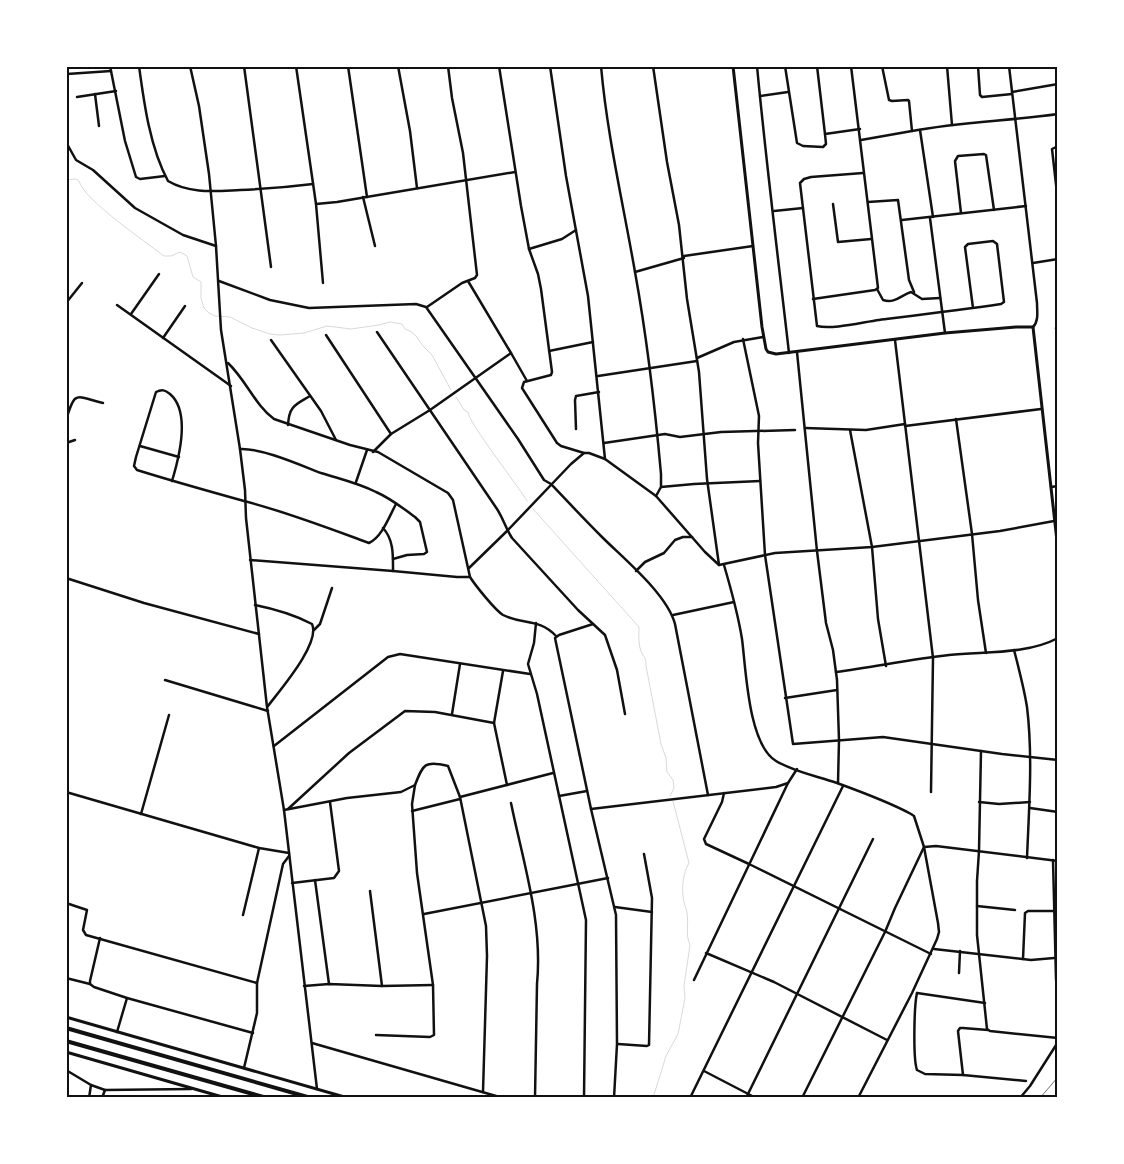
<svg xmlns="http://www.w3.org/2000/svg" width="1124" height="1164" font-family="'PT Sans Narrow',sans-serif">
	<rect width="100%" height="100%" fill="#fff"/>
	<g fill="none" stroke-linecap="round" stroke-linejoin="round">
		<g stroke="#d9d9d9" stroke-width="1">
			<path d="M66 180 76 179 79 181C84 200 146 242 164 256H171L180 252 187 256 193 277 201 282V298L204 308 209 313 215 316 230 317 252 328 270 334 280 335 304 333 327 326 351 329 379 325 390 322 402 324 405 329 410 331 416 336 423 346 432 355 451 390"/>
			<path d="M456 397 464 410 468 412C468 422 519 487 527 501"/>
			<path d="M533 509 639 627C639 635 638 643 641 651 644 659 646 656 646 666L661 744 666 758 667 772 673 780 674 788 670 796"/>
			<path d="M653 1098 666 1056 678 1034 685 998 684 986 690 945C685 934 689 924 687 913 687 909 684 905 684 902 681 889 683 873 689 863L673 801"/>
		</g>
		<g stroke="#111" stroke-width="2.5">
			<polyline points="110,66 125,141 136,177 140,179 165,176"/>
			<path d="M139 66C144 103 150 148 168 181 190 194 215 191 240 190 264 189 289 187 313 184"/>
			<polyline points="190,66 199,106 209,174 216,246 221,330 240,449 245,490 246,518 267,707 284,810 317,1089"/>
			<polyline points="244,66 271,267"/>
			<polyline points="296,66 316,204 323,283"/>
			<polyline points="348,66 367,197"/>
			<polyline points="398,66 410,131 417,188"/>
			<polyline points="499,66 521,206 529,249 538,274 541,289 552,372 551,375 524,382 522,388 557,443 561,446 584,453"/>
			<polyline points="550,66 566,176 588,296 605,459"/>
			<path d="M601 66C607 135 623 203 635 272 647 338 655 407 661 474V487L656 496"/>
			<polyline points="653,66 667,162 679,225 687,299 699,372 707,479 719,565"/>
			<path d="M757 66C766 162 778 257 789 353"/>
			<polyline points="785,66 797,143 803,146 823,147 826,144 825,134 860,129"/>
			<polyline points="817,66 825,134"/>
			<path d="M882 66 889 100 892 101 908 100 909 101 912 131C960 122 1009 121 1058 114"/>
			<polyline points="947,66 952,125"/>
			<polyline points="978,66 980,95 982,97 1012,94"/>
			<path d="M1009 66 1037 303C1037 311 1039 321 1033 327"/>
			<polyline points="67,74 111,71"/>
			<polyline points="1012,92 1058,84"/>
			<polyline points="95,94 99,126"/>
			<polyline points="760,96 788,92"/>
			<polyline points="77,97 116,91"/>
			<polyline points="920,130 933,217"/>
			<polyline points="861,140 912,131"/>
			<polyline points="66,142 76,160 93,170 135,208 183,235 216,246"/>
			<polyline points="1058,146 1052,149 1058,202"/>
			<path d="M863 173 811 177 804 179 800 183 817 326C832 330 863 322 879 320 919 315 960 310 1001 304L1004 302 997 244 993 241 968 244 965 247 973 308"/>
			<polyline points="363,197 375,246"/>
			<polyline points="868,202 898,200 909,280 914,292"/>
			<polyline points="316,204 337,202 515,172"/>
			<polyline points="833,204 838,242 871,239"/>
			<polyline points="774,211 803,208"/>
			<polyline points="961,213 955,161 958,156 984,154 986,155 994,210"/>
			<polyline points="930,218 945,333"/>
			<polyline points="902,220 1026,206"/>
			<polyline points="529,249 562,239 576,230"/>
			<polyline points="684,256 753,246"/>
			<polyline points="1033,263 1058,259"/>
			<polyline points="635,272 684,258"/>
			<path d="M219 281 270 300 309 308 416 304 426 307 518 439 544 480 551 484C568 502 584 519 602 537 624 559 667 594 675 624L708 795"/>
			<path d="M877 289 883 300C895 304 901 295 911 292L922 299 940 298"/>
			<polyline points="813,299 875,290 878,288 851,66"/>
			<polyline points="66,303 82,283"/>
			<polyline points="117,305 231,386"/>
			<polyline points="427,307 462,283 475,278 477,275 463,153 452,98 448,66"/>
			<polyline points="131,314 159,274"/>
			<polyline points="1056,328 1058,342"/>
			<path d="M377 332 497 509C503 518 506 529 512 538L578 610 605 635 617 670 625 714"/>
			<polyline points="326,335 391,434"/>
			<polyline points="163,338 185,306"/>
			<polyline points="743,339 759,416 758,443 765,555 793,744 883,737 1002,754 1058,760"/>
			<polyline points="271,340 321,411 336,440"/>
			<polyline points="895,340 933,658 931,792"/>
			<polyline points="549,351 593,342"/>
			<polyline points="797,352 817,551 826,623 833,650 837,680 839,740 838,783"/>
			<polyline points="511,353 527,381"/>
			<polyline points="697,358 734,342 763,337"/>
			<path d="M228 363C246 380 255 405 274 419L350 445 378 452 448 493 453 500 470 577C475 585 495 610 503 615 523 625 539 618 556 636"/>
			<polyline points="598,376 697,361"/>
			<polyline points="956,419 972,534 978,600 986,653"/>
			<path d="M66 420C75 390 75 396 103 403"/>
			<path d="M288 425C289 406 295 405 310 396"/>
			<polyline points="905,426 1041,409"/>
			<polyline points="805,428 866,430 905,424"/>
			<polyline points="576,429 575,400 576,396 599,392"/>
			<polyline points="850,430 872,547 878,619 886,666"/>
			<polyline points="66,443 75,440"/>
			<polyline points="604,443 665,434 680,437 721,432 795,430"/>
			<polyline points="140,446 179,457"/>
			<path d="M240 449C262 448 300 465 321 473 340 479 358 483 376 492 390 498 403 508 415 517L420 522 427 552 424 554 407 555 393 559"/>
			<polyline points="373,452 391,434 430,410 511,353 468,281"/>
			<path d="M172 481C179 458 191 412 170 394 165 390 162 389 156 392L136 457 134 466 137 470C172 481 208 491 244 501 287 512 328 528 369 543 382 537 389 517 396 504"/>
			<polyline points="356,482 367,450"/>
			<polyline points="661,487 694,484 760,481"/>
			<polyline points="1051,487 1058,486"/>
			<path d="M250 560 393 571C393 556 394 540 383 528"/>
			<path d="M724 565C731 589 738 614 742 639 746 669 748 744 776 761 794 772 817 776 837 783 859 791 891 803 911 814L914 816 924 847 938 923 939 932 937 939 912 993 858 1098"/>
			<polyline points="469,568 507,531 571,464 584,453 589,453 605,459 656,496 705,552 719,565 775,553 872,547 1000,531 1054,521"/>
			<polyline points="393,571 457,577 470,577"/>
			<polyline points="636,571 645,562 664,553 675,540 683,537 692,537"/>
			<polyline points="66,578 144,603 259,634"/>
			<path d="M255 605C275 609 293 614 312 624 321 643 280 690 268 706"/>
			<polyline points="673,615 734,602"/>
			<polyline points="536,623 534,643 528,664 537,694 586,920 584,1098"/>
			<polyline points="593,624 559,635 555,638 591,809 616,915 617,1044 614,1098"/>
			<polyline points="314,630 320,624 332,588"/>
			<path d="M1014 650C1019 669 1024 688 1027 707 1033 756 1029 808 1027 858"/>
			<polyline points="503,671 494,723 507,785"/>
			<path d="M836 672C874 667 911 659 949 655 984 651 1026 655 1058 638"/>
			<polyline points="165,680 268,711"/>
			<polyline points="785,698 837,690"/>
			<polyline points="452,714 460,664"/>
			<polyline points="274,746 388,657 400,654 530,674"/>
			<polyline points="981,751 979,851 977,881 977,935 987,1029 990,1031 1058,1038"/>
			<polyline points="66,792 259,848 289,853"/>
			<polyline points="724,793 722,802 704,839 706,844 749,864 931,954"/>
			<polyline points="559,796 587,791"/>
			<polyline points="460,797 553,773"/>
			<polyline points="979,802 999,804 1030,802"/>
			<path d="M511 803C523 862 543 922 537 984L535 1098"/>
			<polyline points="1030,808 1058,812"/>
			<polyline points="288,809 349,753 405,711 435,712 494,723"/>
			<polyline points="591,809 776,787 788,783 797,769"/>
			<path d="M284 810 347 798 401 792 415 785C423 764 425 760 448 766L460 797 486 926 487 956 483 1092"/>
			<polyline points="412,811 460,799"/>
			<polyline points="141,814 169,715"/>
			<polyline points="1053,860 1056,979 1058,996"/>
			<polyline points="315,880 329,984"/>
			<polyline points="292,883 334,878 339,871 330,802"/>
			<polyline points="370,891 382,986"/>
			<polyline points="66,903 87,910 83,930 86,935 257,983"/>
			<polyline points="977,906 1015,910"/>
			<polyline points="615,907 652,912"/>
			<polyline points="424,914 608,878"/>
			<polyline points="243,915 259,848"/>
			<polyline points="100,938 90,981 90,984 94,987 127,998 253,1033"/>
			<polyline points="934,949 1031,960 1054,958"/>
			<polyline points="706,953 774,982 887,1040"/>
			<polyline points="1023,959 1025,913 1028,911 1053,911"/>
			<polyline points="959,973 960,951"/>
			<polyline points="66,978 90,984"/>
			<polyline points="694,980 788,783"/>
			<polyline points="304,986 329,984 382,986 433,985"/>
			<path d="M917 993C914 1006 913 1059 917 1070L925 1074 963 1075 1026 1081"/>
			<polyline points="917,993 985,1003"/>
			<polyline points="117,1032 127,998"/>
			<polyline points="376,1035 430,1037 434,1035 433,985 417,873 412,804 415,785"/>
			<polyline points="312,1043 503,1098"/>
			<polyline points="618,1044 647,1046 649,1045 652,898 644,854"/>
			<polyline points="244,1068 257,1013 257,983 283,864 289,856"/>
			<polyline points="66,1070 91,1085 105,1090 191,1089"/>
			<polyline points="704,1071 756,1098"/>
			<polyline points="963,1075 958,1031 960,1028 963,1028 988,1030"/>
			<polyline points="89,1098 91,1085"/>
			<polyline points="102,1098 105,1090"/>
			<polyline points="690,1098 843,786"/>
			<polyline points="746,1098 873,839"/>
			<polyline points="802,1098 885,932 895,908 924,847 936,846 1058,861"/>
			<polyline points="1020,1098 1030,1086 1058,1042"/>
		</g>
		<polyline stroke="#111" stroke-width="3" points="733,66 762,327 766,349 768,352 776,354 945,333 1016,327 1033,327 1058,550"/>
		<g stroke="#111" stroke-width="3">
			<polyline points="66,1017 348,1098"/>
			<polyline points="66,1052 226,1098"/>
		</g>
		<g stroke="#111" stroke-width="4">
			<polyline points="66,1028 311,1098"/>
			<polyline points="66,1041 267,1098"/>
		</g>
		<polyline stroke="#707070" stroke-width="1" points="1040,1098 1058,1077"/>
	</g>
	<rect width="1124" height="1164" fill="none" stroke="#ffffff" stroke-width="135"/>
	<rect x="68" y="68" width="988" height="1028" fill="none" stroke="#111" stroke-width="2"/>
</svg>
